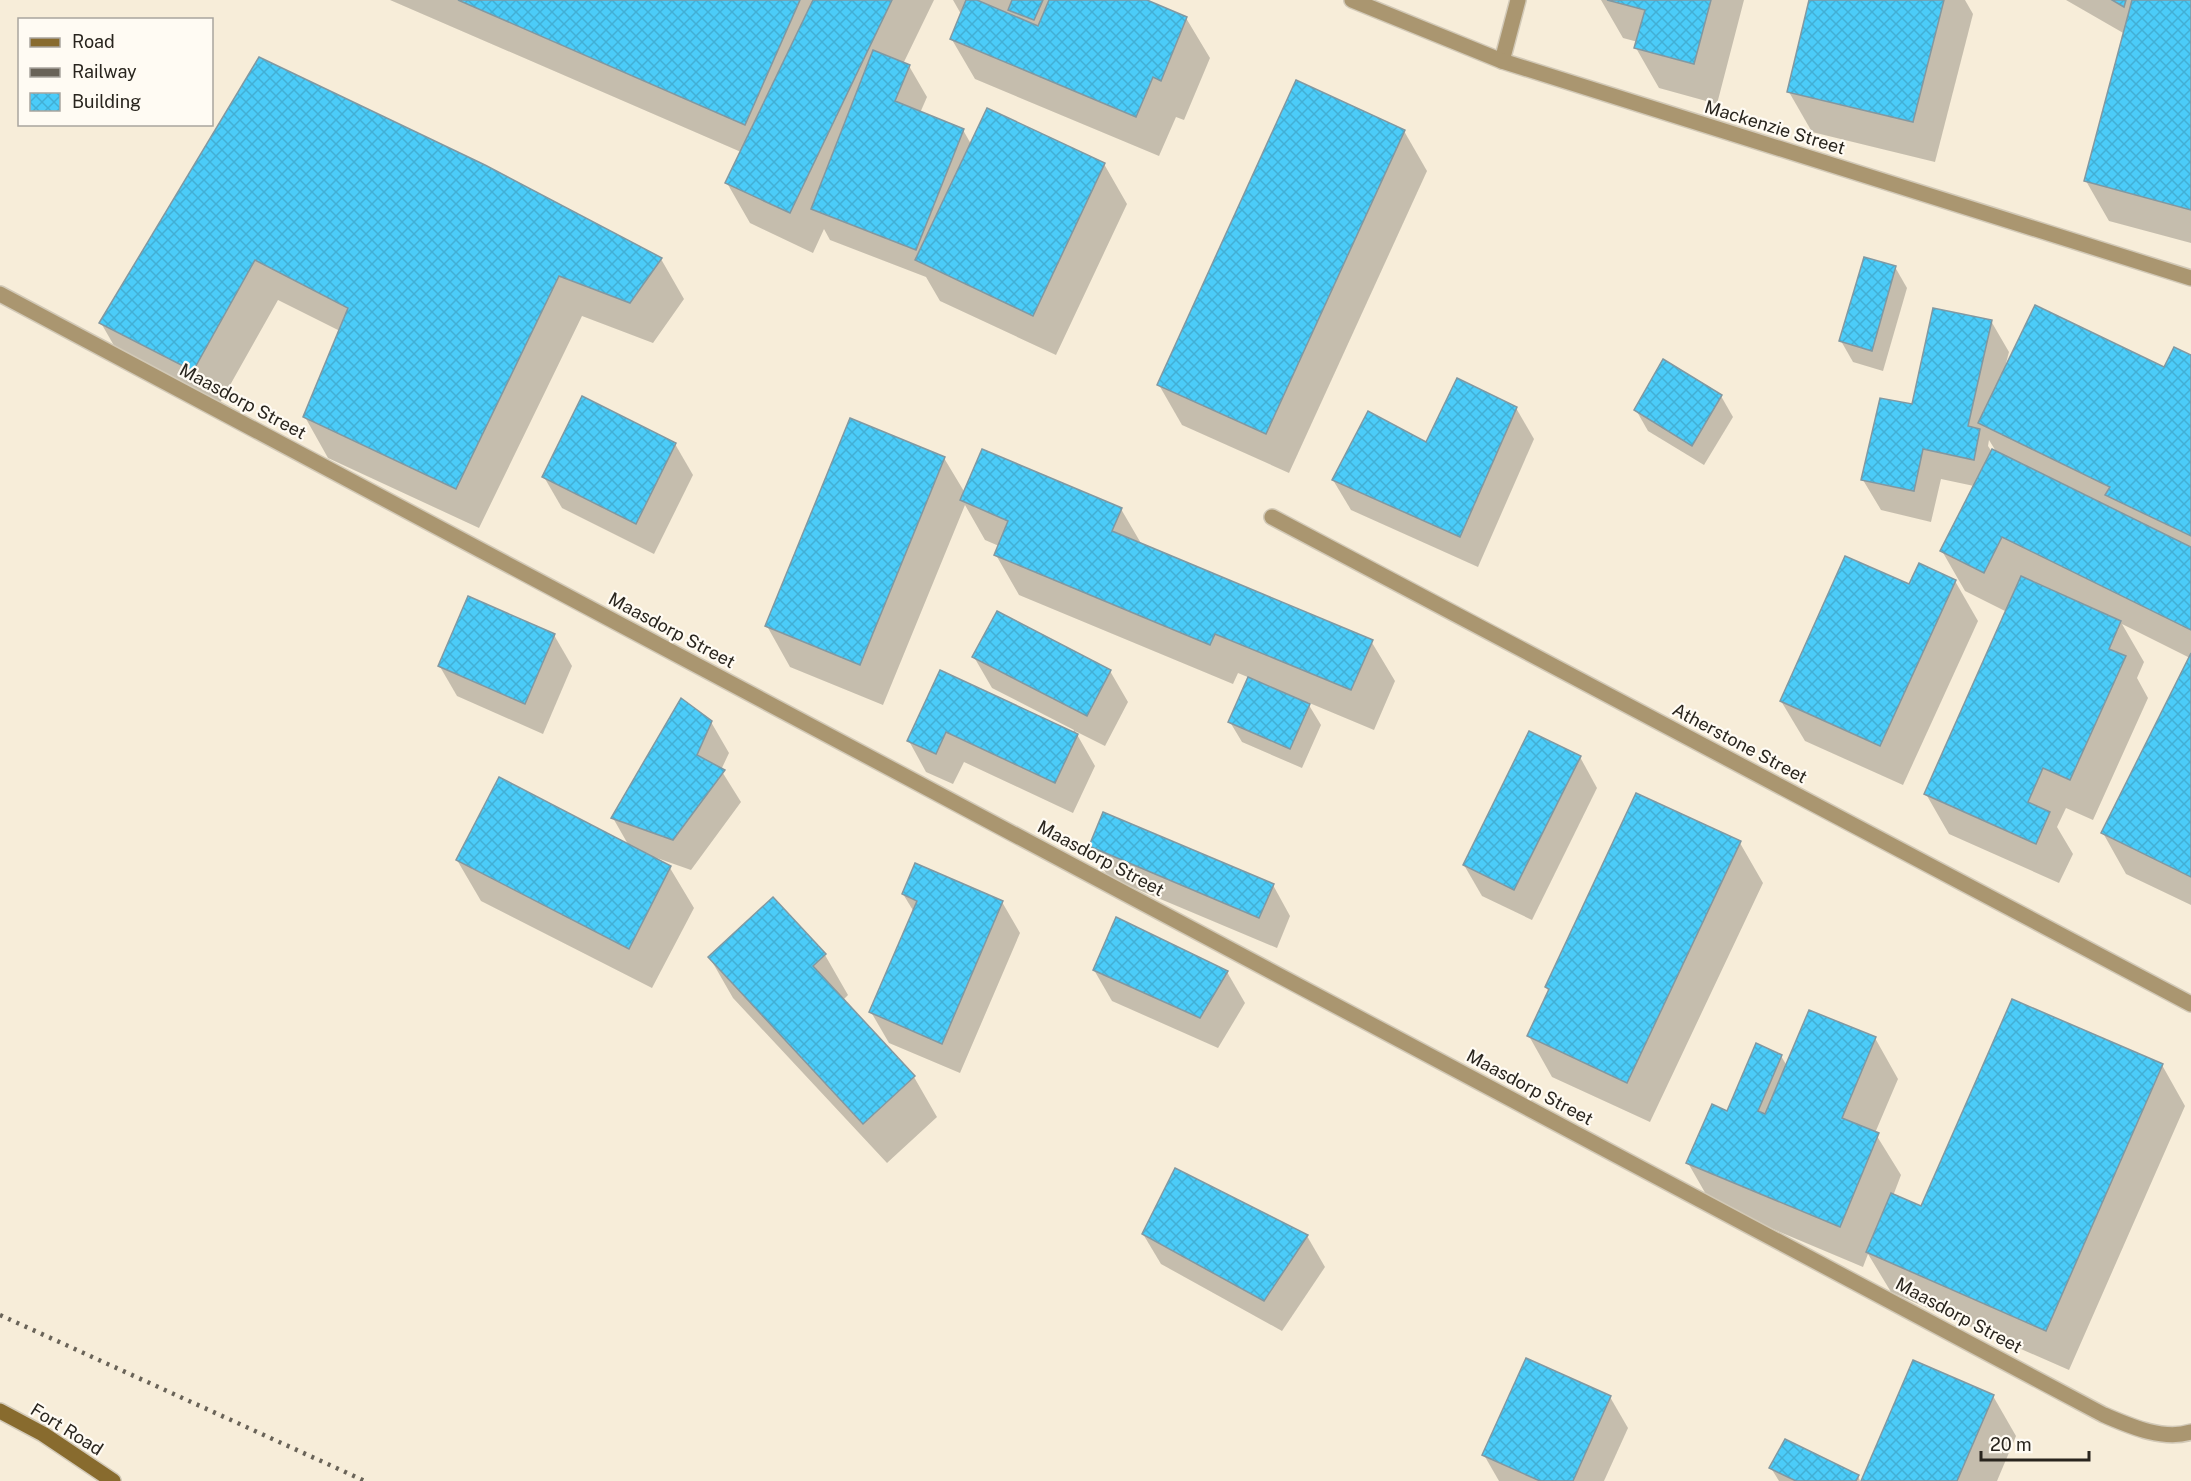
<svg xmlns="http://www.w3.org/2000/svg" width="2191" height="1481" font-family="'Public Sans',sans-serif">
	<defs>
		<pattern id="building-cross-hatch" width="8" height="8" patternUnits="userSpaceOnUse" patternTransform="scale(1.5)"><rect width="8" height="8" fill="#4bccf9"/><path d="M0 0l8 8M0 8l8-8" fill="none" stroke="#42afd5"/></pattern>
	</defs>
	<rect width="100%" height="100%" fill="#f7edd9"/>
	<g fill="#0003" fill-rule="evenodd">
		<polygon points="390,0 934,0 903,64 909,66 927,97 920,113 963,130 971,144 1104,164 1127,204 1056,355 940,301 926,277 830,240 824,229 813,253 750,223 727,183 741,152"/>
		<polygon points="953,0 1143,0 1186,18 1210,58 1184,120 1176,117 1159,156 975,79 951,38 961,14"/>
		<polygon points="1601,0 1744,0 1717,104 1659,88 1636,48 1638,42 1623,38"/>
		<polygon points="1811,0 1965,0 1973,14 1935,162 1812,132 1789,92"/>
		<polygon points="2066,0 2191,0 2191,243 2109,221 2086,181 2125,34"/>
		<polygon points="1404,131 1427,171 1289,473 1182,425 1159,385"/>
		<polygon points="484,166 661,259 684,299 653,343 582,316 479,528 328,458 305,417 340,331 278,300 216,410 124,363 101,323"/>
		<polygon points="1895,267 1907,288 1883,371 1853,362 1841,341"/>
		<path d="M1991 321 2009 352 2005 367 2165 369 2191 357V905L2126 874 2103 833 2190 658 2122 624 2144 662 2137 678 2148 698 2093 820 2066 808 2057 827 2073 854 2059 883 1949 834 1926 794 2007 612 1965 591 1942 551 1974 486 1941 479 1931 522 1881 510 1863 480 1913 406ZM1989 440 1997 453 1992 452 1988 446Z"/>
		<polygon points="1664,361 1721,396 1733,417 1704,465 1648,431 1636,410"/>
		<polygon points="1516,408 1534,439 1478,567 1351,510 1333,480"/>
		<polygon points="675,444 693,475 654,554 562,508 544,477"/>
		<polygon points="944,458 965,493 1121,509 1142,545 1371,641 1395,681 1374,730 1307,702 1321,725 1302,768 1242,742 1230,722 1250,678 1238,673 1233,684 1019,595 996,555 999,546 985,540 965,505 883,705 790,667 767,626"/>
		<polygon points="1955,581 1978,621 1903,785 1805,741 1781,701 1910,586"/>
		<polygon points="554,635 572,666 543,734 457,696 439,665"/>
		<polygon points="974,657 1110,671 1128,702 1105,746 1075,731 1095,766 1073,813 964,762 953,784 926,772 909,741 941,672 1073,733 1074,730 992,688"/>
		<polygon points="711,722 729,753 721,770 741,802 691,870 654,857 670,868 694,908 652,988 481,901 457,860 629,846 613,818"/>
		<polygon points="1580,757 1597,788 1532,920 1482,896 1464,865"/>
		<polygon points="1740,843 1763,883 1650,1122 1552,1077 1529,1036 1549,992 1546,987"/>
		<polygon points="1091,846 1273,885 1290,916 1277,948 1108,877"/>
		<polygon points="903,894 1002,902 1020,933 960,1073 889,1043 871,1012 914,912"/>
		<polygon points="773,899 825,955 848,995 843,1000 914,1077 937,1117 887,1163 733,998 710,958"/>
		<polygon points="1094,970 1227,972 1245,1003 1218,1048 1112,1001"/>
		<polygon points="1875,1038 1898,1079 1875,1133 1901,1175 1893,1196 1921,1208 2162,1065 2185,1106 2069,1370 1891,1292 1868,1254 1863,1267 1711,1203 1688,1163 1728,1113 1781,1056 1787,1066"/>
		<polygon points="1143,1234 1307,1236 1325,1267 1282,1331 1161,1264"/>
		<polygon points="1993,1396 2016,1436 1997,1481 1863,1481"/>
		<polygon points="1610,1397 1628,1428 1604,1481 1499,1481 1484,1455"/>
		<polygon points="1771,1468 1858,1476 1860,1481 1779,1481"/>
	</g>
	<g fill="url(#building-cross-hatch)" stroke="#8298a1" stroke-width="1.5">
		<polygon points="458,0 800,0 745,125"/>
		<polygon points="813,0 892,0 790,213 725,183"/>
		<polygon points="966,0 977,0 1038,26 1049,0 1147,0 1187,17 1161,81 1153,77 1136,117 950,39"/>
		<polygon points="1012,0 1043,0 1034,20 1008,10"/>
		<polygon points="1607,0 1711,0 1694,64 1634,48 1645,10"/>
		<polygon points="1809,0 1944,0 1913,122 1787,92"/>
		<polygon points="2112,0 2126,0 2124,7"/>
		<polygon points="2132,0 2191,0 2191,210 2084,181"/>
		<polygon points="873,50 910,65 895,101 964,129 916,250 811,209"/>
		<polygon points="259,57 485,165 662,258 630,303 559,276 456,489 303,417 348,308 255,260 193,371 99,323"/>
		<polygon points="1296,80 1405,130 1266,434 1157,385"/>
		<polygon points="987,108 1105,163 1033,316 915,260"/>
		<polygon points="1864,257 1896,266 1872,351 1839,341"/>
		<polygon points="2035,305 2164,367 2174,347 2191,355 2191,536 2105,495 2110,487 1978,423"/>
		<polygon points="1933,308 1992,320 1968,426 1980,429 1974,460 1923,449 1914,491 1861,480 1880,398 1912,404"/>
		<polygon points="1663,359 1722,395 1692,446 1634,410"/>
		<polygon points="1457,378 1517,407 1460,537 1332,480 1368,411 1426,442"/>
		<polygon points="582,396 676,443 636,524 542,477"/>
		<polygon points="850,418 945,457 860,665 765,626"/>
		<polygon points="982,449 1122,508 1112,531 1373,640 1351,690 1215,634 1210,645 994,555 1008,521 960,500"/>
		<polygon points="1992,449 2191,547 2191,630 2002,537 1984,573 1940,551"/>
		<polygon points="1845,556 1909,584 1919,563 1956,580 1880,746 1780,701"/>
		<polygon points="2021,576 2121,621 2109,649 2126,656 2070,780 2043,768 2028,802 2050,812 2036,844 1924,794"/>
		<polygon points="468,596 555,634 525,704 438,666"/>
		<polygon points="997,611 1111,670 1087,716 972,657"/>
		<polygon points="2191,653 2191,877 2101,833"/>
		<polygon points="940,670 1078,734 1055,783 946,732 936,754 907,741"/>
		<polygon points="1248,677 1310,704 1290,749 1228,722"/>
		<polygon points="681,698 712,721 697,755 725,770 673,840 611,818"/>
		<polygon points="1529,731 1581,756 1514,890 1463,865"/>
		<polygon points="499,777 671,866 629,949 456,860"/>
		<polygon points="1636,793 1741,841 1627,1083 1527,1036 1549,989 1545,987"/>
		<polygon points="1103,812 1274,884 1259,918 1089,846"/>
		<polygon points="915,863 1003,901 942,1044 869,1012 917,901 902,894"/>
		<polygon points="773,897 826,954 813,966 915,1076 863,1124 708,957"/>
		<polygon points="1116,917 1228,971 1200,1018 1093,970"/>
		<polygon points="2012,999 2163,1064 2046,1331 1866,1252 1891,1193 1921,1206"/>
		<polygon points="1809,1010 1876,1037 1842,1118 1879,1133 1840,1227 1686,1163 1712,1104 1727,1111 1756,1043 1782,1055 1758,1111 1765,1114"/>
		<polygon points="1175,1168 1308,1235 1264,1301 1142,1234"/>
		<polygon points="1526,1358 1611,1396 1573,1481 1540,1481 1482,1455"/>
		<polygon points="1913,1360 1994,1395 1957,1481 1861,1481"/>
		<polygon points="1785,1439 1859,1475 1856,1481 1796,1481 1769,1468"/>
	</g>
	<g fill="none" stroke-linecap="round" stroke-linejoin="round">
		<defs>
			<g id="lane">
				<polyline points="1502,61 1518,0"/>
				<path d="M0 294 2104 1415C2130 1426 2163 1441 2191 1432"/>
				<polyline points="1272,517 2191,1004"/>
			</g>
			<polyline id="street" points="1352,0 1502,61 2191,278"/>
			<polyline id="secondary" points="0,1411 43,1434 113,1481"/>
		</defs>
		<use href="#lane" stroke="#d2c9b7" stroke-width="18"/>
		<use href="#street" stroke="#d2c9b7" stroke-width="18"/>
		<use href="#secondary" stroke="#d2c9b7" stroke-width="18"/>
		<use href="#lane" stroke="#aa9670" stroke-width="15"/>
		<use href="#street" stroke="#aa9670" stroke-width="15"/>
		<use href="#secondary" stroke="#886b2e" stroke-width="15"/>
		<polyline stroke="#696358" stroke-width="4.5" stroke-dasharray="3 6" stroke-linecap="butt" points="0,1315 365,1481"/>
	</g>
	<g text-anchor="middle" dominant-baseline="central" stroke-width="4.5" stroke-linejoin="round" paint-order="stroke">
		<g font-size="18" fill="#29251e" stroke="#fffbf3">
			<text transform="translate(1775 127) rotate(17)">Mackenzie Street</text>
			<text transform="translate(243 401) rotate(28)">Maasdorp Street</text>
			<text transform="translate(672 630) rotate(28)">Maasdorp Street</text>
			<text transform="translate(1740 743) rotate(28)">Atherstone Street</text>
			<text transform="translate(1101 858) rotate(28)">Maasdorp Street</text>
			<text transform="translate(1530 1087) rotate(28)">Maasdorp Street</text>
			<text transform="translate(1959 1315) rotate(28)">Maasdorp Street</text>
			<text transform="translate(67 1429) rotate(32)">Fort Road</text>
		</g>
	</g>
	<rect x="18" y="18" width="195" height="108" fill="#fffbf3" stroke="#a9a59e" stroke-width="1.5"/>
	<rect x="30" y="38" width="30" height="9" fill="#886b2e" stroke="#a9a59e" stroke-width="1.5"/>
	<text x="72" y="48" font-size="18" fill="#29251e">Road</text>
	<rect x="30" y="68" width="30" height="9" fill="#696358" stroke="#a9a59e" stroke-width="1.5"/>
	<text x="72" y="78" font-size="18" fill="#29251e">Railway</text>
	<rect x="30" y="93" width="30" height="18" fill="url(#building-cross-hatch)" stroke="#a9a59e" stroke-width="1.5"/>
	<text x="72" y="108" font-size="18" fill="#29251e">Building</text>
	<path d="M1981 1451v9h108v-9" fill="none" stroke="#29251e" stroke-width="3"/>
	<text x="1990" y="1451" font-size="18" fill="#29251e" stroke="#fffbf3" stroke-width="4.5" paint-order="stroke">20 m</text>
</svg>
